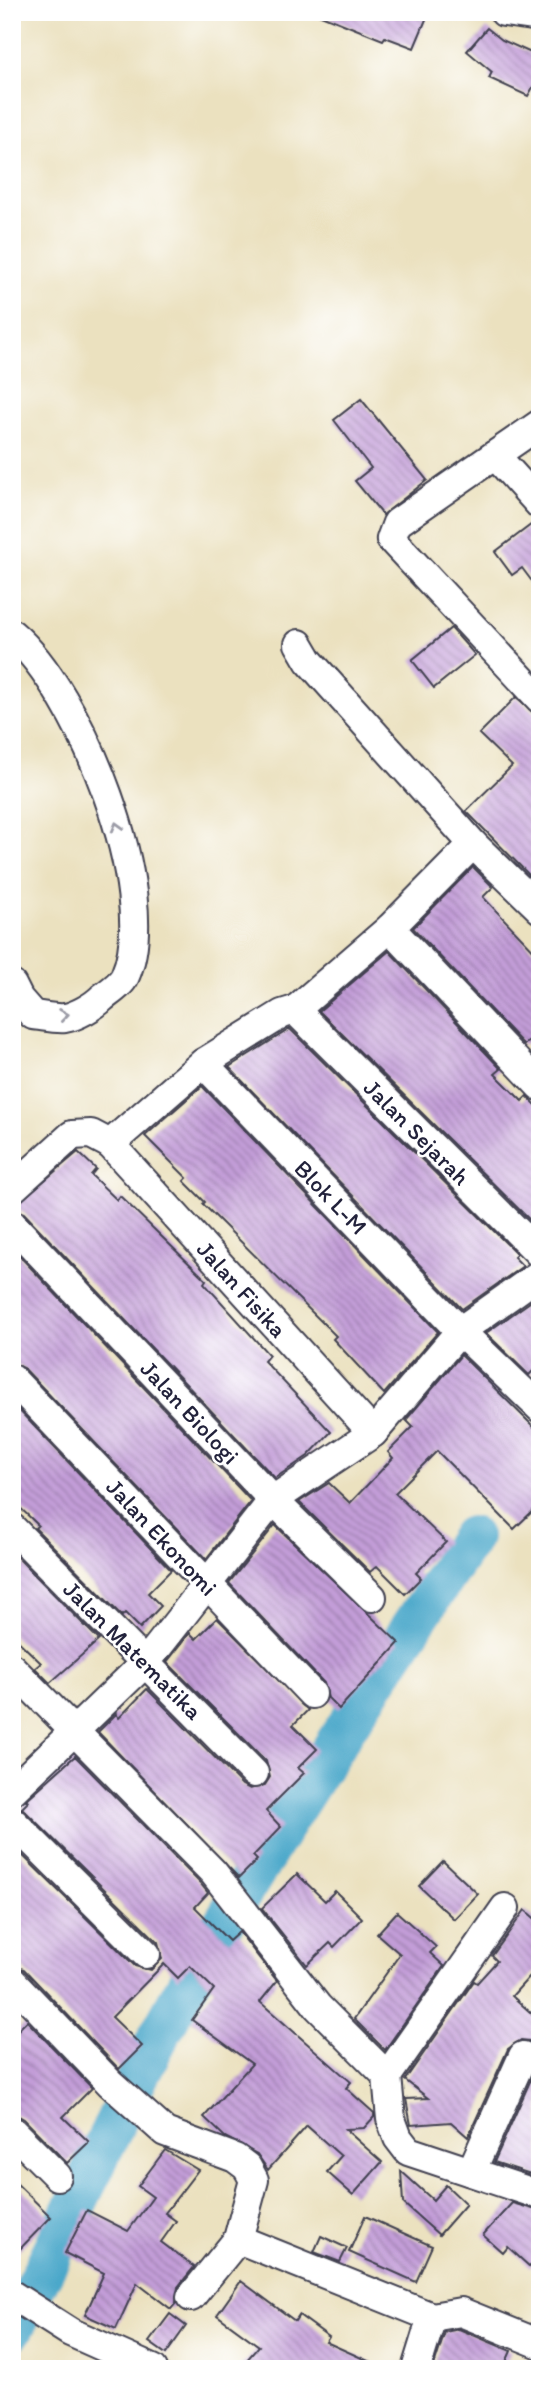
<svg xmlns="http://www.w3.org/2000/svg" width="552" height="2381" font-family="Itim,sans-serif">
	<defs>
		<pattern id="building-back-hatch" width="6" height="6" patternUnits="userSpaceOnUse" patternTransform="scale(1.75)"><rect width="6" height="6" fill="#c39dd8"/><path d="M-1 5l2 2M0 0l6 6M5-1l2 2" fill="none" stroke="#9e80b0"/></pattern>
	</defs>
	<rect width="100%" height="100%" fill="#fff"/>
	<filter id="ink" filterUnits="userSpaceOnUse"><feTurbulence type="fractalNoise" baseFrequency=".0143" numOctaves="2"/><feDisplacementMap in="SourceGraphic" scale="14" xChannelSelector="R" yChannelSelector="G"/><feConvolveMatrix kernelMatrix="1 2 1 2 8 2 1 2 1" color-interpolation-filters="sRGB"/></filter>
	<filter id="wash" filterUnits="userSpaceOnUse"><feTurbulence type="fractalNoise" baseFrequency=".00686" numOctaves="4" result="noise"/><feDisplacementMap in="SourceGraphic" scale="28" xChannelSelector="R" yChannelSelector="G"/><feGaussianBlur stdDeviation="1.57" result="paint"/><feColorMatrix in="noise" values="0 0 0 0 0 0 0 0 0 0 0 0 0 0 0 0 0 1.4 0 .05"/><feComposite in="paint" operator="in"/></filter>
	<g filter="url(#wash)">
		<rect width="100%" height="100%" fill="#ebe1bf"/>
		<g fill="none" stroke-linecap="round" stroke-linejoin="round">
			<path stroke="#4ba8ca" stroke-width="42" d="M12 2330C75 2215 124 2093 190 1980 278 1829 374 1683 471 1537"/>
		</g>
		<g id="blocks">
			<g fill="url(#building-back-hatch)">
				<polygon points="415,12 427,17 414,48 385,37 383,40 316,13"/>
				<polygon points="487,28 502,40 540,57 540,75 528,96 489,78 492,72 467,51"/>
				<polygon points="361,399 427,480 383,515 355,481 371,468 334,420"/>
				<polygon points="536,521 540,521 540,592 522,568 512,575 495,552"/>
				<polygon points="451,628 475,655 434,688 412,660"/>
				<polygon points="516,697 540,717 540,886 466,811 512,766 479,734"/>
				<polygon points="473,867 493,887 483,897 540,957 540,1053 528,1041 524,1045 413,928"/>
				<polygon points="389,951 501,1069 495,1074 522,1101 527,1096 540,1109 540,1230 319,1011"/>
				<polygon points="290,1029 517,1254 514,1257 523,1266 462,1309 229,1067"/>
				<polygon points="202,1086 438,1332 384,1394 333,1339 336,1336 203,1204 205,1202 184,1181 187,1178 145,1136"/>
				<polygon points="78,1152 96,1169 91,1175 117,1200 120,1196 206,1280 204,1283 269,1355 264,1361 331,1432 308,1456 275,1478 24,1213 12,1208"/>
				<polygon points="12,1248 251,1501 206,1559 24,1368 12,1363"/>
				<polygon points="540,1295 540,1364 529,1375 486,1333"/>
				<polygon points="461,1355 540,1433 540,1504 514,1529 437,1451 395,1493 446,1542 416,1573 421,1578 405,1594 377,1566 370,1572 299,1502 329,1483 350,1503 393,1458 388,1452 413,1427 406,1420"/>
				<polygon points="12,1403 171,1570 148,1593 161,1606 140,1628 125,1613 122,1616 35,1528 38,1525 12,1500"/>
				<polygon points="275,1525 399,1643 339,1709 328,1698 324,1683 229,1583"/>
				<polygon points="14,1554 99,1640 50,1683 35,1668 41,1663 12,1635"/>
				<polygon points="217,1618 308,1710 293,1725 317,1749 298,1768 304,1773 266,1811 281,1827 253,1856 257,1860 239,1878 98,1732 116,1714 119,1718 147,1689 242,1785 250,1789 265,1785 270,1777 266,1761 167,1662 190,1633 196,1639"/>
				<polygon points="75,1756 200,1883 208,1893 195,1907 229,1941 239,1932 277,1981 260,2002 351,2082 346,2088 374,2113 374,2117 364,2128 345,2129 382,2162 353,2195 327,2172 341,2156 307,2126 268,2170 257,2154 225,2137 204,2117 252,2064 192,2020 214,1989 190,1966 178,1978 164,1964 112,2017 142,2046 119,2069 24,1969 12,1965 12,1845 135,1966 151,1970 162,1959 158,1942 22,1808 28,1802 26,1800"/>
				<polygon points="443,1861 478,1894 454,1919 419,1886"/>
				<polygon points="297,1874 325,1901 335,1891 362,1918 334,1947 330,1943 307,1965 262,1908"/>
				<polygon points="525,1910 540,1923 540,1965 512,1996 540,2021 540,2044 537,2047 530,2041 521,2040 508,2049 468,2137 451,2122 411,2125 406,2099 428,2098 405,2080 474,1981 477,1983 497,1961 492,1956"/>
				<polygon points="397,1912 436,1947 430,1953 444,1966 385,2050 354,2019 400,1954 377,1934"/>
				<polygon points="27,2021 92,2088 63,2117 89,2142 67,2163 24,2119 12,2112 12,2036"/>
				<polygon points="536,2068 540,2071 540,2177 494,2162"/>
				<polygon points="165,2150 198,2170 165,2213 176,2221 161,2242 194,2267 178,2287 176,2303 171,2309 137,2283 116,2329 85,2315 104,2273 65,2253 87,2210 128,2231 153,2197 138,2186"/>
				<polygon points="401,2171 433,2200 446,2185 466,2204 439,2235 403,2203"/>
				<polygon points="12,2179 51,2217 12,2257"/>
				<polygon points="512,2203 540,2211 540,2256 530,2267 508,2247 503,2253 483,2235"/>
				<polygon points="365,2216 432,2246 416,2282 349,2252"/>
				<polygon points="321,2236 347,2248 340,2262 314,2252"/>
				<polygon points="241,2281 295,2321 299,2315 329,2337 326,2342 386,2369 239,2369 259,2346 217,2315"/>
				<polygon points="170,2314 186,2326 166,2354 149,2342"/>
				<polygon points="459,2329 511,2351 503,2369 433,2369 445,2332"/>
			</g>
		</g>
	</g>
	<g filter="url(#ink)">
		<use href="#blocks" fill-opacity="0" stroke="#403f4f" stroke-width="2"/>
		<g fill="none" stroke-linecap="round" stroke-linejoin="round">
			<defs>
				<g id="minor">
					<polyline points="504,12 540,17"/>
					<polyline points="495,455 540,424"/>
					<polyline points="540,505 495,455 397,523 391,539 540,699"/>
					<path d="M12 634C79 690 162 893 125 976 121 985 109 992 102 998 94 1006 77 1016 65 1018 55 1019 43 1016 33 1015L19 999 12 985"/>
					<polyline points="299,644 309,661 473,844 540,909"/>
					<polyline points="390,928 540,1086"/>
					<polyline points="295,1010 540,1254"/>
					<polyline points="203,1063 460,1331 540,1408"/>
					<polyline points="110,1144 373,1433"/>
					<polyline points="12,1189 72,1135 91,1134 110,1144 203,1063 282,1014 295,1010 390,928 473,844"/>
					<polyline points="12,1224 273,1500 372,1597"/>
					<polyline points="12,1379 312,1694"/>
					<polyline points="12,1528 254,1773"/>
					<polyline points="12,1668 213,1872 318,2007 387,2076 391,2119 398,2138 408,2151 540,2195"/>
					<polyline points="12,1791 146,1662 273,1500 373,1433 460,1331 540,1274"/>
					<polyline points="12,1821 146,1954"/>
					<polyline points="12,1981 110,2083 165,2132 235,2158 247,2167 254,2180 238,2239 191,2297"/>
					<polyline points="387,2076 505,1908"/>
					<polyline points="12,2131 57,2176"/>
					<polyline points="471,2172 523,2056"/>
					<polyline points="238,2239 432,2317 416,2369"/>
					<polyline points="12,2295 70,2332 153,2369"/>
					<polyline points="432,2317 461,2312 540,2344"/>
				</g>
			</defs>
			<use href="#minor" stroke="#403f4f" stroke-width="32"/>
			<use href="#minor" stroke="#fff" stroke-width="28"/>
		</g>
		<defs><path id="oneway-chevron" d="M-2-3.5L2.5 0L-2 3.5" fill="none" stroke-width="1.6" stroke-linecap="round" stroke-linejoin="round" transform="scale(1.75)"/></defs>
		<g stroke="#9c9ca7">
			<use href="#oneway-chevron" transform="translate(117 827) rotate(-106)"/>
			<use href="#oneway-chevron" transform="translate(64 1015) rotate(-8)"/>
		</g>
	</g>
	<g text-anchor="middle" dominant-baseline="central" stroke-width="5" stroke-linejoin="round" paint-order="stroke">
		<g font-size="24" fill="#22223b" stroke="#fff">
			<text transform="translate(417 1132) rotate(45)">Jalan Sejarah</text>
			<text transform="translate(331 1197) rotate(46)">Blok L-M</text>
			<text transform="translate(242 1289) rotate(48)">Jalan Fisika</text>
			<text transform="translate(190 1412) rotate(47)">Jalan Biologi</text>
			<text transform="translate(162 1537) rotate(47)">Jalan Ekonomi</text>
			<text transform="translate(133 1650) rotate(45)">Jalan Matematika</text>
		</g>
	</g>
	<rect width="552" height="2381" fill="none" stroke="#fff" stroke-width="42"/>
</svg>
